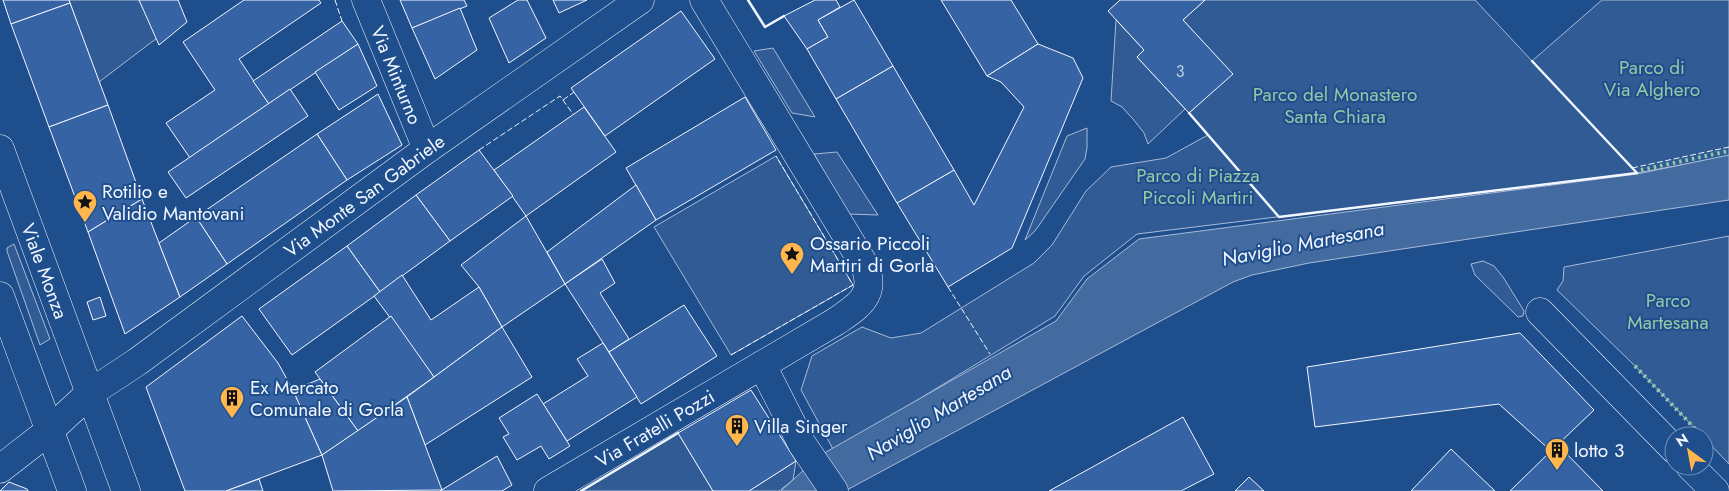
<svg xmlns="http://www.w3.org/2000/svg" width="1729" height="491" font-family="Jost,sans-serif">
	<rect width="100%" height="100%" fill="#1f4e8c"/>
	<g fill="#305b95" stroke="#a8bbd7">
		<polygon points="69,0 139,0 157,38 99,82"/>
		<polygon points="1205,0 1475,0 1532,61 1602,0 1729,0 1729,156 1637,173 1137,234 1084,276 1055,316 834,451 801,390 812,356 862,327 891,338 921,333 1034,263 1052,245 1086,191 1111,167 1166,158 1208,135 1189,113 1232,74 1183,20"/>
		<polygon points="1116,20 1144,50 1137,57 1185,109 1148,144 1144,133 1133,119 1122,107 1111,101"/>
		<polygon points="773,48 815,117 792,113 754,51"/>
		<polygon points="1087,128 1087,148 1085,159 1035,231 1025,240 1067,136"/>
		<polygon points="837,152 878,215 848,214 814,154"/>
		<polygon points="776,156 853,285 731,355 654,227"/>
		<polygon points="1729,236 1729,464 1635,366 1557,290 1563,281 1564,267"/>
		<polygon points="14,244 50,339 40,345 7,251 7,248"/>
		<polygon points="1483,261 1494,266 1503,277 1524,311 1523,316 1518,317 1475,275 1471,264"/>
		<polygon points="678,433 713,491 581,491"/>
		<polygon points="796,461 793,480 779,491 749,491"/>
	</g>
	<polygon fill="#446ba0" stroke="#a8bbd7" points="1729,155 1729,200 1309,263 1252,275 1233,282 845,491 781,491 819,456 1056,321 1087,279 1139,239 1637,174"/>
	<g fill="#3563a3" stroke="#f2f6ff">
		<polygon points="3,0 69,0 70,3 11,24"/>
		<polygon points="139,0 178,0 187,22 159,45"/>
		<polygon points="244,0 319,0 321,3 239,59 269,104 190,158 166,123 215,90 183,42"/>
		<polygon points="400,0 464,0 467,6 412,28"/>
		<polygon points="518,0 527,0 546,38 509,63 489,18"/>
		<polygon points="553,0 587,0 559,13"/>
		<polygon points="815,0 836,0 840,7 818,20 828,37 807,49 784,16"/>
		<polygon points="854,0 893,66 836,99 807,49 828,37 818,20"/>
		<polygon points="941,0 1011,0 1038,44 987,76"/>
		<polygon points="1120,0 1205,0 1183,20 1233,74 1189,113 1137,57 1144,50 1108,11"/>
		<polygon points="70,3 108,105 49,127 11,24"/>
		<polygon points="460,8 477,50 435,79 412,28"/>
		<polygon points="681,11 715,59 605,136 571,88"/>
		<polygon points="342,21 358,44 269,104 253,81"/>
		<polygon points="358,44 377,86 339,110 315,72"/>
		<polygon points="1038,44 1073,58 1083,78 1012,248 948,287 897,203 954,170 974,205 1024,107 1001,82 987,76"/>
		<polygon points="893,66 954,170 897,203 836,99"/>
		<polygon points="290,89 308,116 186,198 168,172"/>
		<polygon points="378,94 402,145 347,180 317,134"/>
		<polygon points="745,97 776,150 656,220 626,168"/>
		<polygon points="108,105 142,199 88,232 49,127"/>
		<polygon points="584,107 616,152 526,216 494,170"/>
		<polygon points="317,134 347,180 227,264 196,217"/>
		<polygon points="479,150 513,196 450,241 416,195"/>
		<polygon points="636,185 656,220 565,284 547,252"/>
		<polygon points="416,195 450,241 380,292 347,246"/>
		<polygon points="142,199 180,297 125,334 88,232"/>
		<polygon points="526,216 565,284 502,327 479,287 461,265"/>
		<polygon points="196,217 227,264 180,297 159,243"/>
		<polygon points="347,246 380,292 292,355 259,309"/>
		<polygon points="602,259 615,283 600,293 629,339 609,352 565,284"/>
		<polygon points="402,275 431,320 479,287 502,327 434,377 374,296"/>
		<polygon points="100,297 106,316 93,320 87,302"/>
		<polygon points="684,305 717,356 641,404 609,352"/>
		<polygon points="242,316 278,363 293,390 322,455 226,491 185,491 146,387"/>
		<polygon points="391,316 434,377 358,431 315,372"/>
		<polygon points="502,327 532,377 425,445 407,397"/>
		<polygon points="1520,333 1594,410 1551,451 1499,404 1315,427 1307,367"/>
		<polygon points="603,343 637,397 567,441 543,404 588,376 577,359"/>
		<polygon points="320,379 358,431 322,455 293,390"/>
		<polygon points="751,390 796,461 749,491 713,491 678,433"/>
		<polygon points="537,394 570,446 549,459 541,446 517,460 503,437 509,434 499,418"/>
		<polygon points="407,397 442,490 333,491 322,455"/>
		<polygon points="1183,417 1214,474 1181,491 1049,491"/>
		<polygon points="1557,444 1603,491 1510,491 1551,451"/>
		<polygon points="1451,449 1495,491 1411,491"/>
		<polygon points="497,456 512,485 502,491 440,491"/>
		<polygon points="1249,477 1264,491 1235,491"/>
		<polygon points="259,479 263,491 226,491"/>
		<polygon points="9,482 27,489 28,491 0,491"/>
	</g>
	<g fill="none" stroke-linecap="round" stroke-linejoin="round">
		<defs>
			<g id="street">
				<path id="s1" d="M366 0 427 149"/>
				<polyline points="1540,312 1674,449"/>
				<polyline points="762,365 802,444 834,491"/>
				<path id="s2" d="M90 393 137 362 427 149 640 0"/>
				<polyline points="1690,466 1715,491"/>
				<polyline points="0,469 49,431"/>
				<path id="s3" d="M548 491 835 322C857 307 877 296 865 266L704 0"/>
			</g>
			<g id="primary">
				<path id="s4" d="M0 149 126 491"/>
				<polyline points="0,296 72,491"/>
				<polyline points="49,431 90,393"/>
			</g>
		</defs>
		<use href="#street" stroke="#f2f6ff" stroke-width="29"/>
		<use href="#primary" stroke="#f2f6ff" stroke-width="29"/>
		<use href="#street" stroke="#1f4e8c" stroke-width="28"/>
		<use href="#primary" stroke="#1f4e8c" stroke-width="28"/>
		<g stroke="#97c8a6" stroke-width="4" stroke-dasharray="2.5 4" stroke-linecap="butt">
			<polyline points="1641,170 1729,151"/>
			<polyline points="1635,366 1702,436"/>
			<polyline points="1704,438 1709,442"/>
		</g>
		<g stroke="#f2f6ff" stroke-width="1" stroke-dasharray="6 2.5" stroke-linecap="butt">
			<polyline points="335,0 342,21"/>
			<polyline points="563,100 574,92"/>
			<polyline points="479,150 560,96 573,114"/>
			<polyline points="1632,168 1729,147"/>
			<polyline points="948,287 990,354"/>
			<polyline points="731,355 853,285 776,156"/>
		</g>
		<g stroke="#f2f6ff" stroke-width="2.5">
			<polyline points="748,0 765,27 784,16"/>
			<polyline points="1532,61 1637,173"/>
			<polyline points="1189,113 1279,217 1637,173"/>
			<polyline points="581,491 678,433"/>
		</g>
	</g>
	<defs>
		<symbol id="sight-pin" viewBox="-11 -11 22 30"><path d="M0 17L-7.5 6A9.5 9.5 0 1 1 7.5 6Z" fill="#ffb74d" stroke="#1f4e8c"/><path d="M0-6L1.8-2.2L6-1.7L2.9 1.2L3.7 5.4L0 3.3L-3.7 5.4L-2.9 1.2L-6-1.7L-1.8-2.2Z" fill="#111"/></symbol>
		<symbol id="building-pin" viewBox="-11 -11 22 30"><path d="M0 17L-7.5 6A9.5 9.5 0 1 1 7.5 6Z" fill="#ffb74d" stroke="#1f4e8c"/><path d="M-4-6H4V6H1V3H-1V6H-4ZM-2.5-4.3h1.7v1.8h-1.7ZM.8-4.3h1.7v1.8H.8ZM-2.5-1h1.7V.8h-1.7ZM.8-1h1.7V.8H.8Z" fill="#111"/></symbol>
	</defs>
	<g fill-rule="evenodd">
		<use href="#sight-pin" x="71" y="188" width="28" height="38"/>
		<use href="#sight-pin" x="778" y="240" width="28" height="38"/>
		<use href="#building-pin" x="218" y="384" width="28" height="38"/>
		<use href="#building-pin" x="723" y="412" width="28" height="38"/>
		<use href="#building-pin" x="1543" y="436" width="28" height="38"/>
	</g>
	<g text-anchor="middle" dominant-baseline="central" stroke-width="4" stroke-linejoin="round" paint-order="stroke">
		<g font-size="16" fill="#c3d1e8">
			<text x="1180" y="71">3</text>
		</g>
		<g font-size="19" fill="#97c8a6" stroke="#1f4e8c">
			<text x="1652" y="67">Parco di<tspan x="1652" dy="22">Via Alghero</tspan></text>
			<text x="1335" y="94">Parco del Monastero<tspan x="1335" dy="22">Santa Chiara</tspan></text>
			<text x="1198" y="175">Parco di Piazza<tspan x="1198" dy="22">Piccoli Martiri</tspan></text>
			<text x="1668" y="300">Parco<tspan x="1668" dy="22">Martesana</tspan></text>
		</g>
		<g font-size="19" fill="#f2f6ff" stroke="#1f4e8c">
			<text stroke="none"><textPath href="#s1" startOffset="81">Via Minturno</textPath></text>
			<text stroke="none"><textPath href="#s2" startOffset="338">Via Monte San Gabriele</textPath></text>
			<text stroke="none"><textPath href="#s4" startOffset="130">Viale Monza</textPath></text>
			<text stroke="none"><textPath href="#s3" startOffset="124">Via Fratelli Pozzi</textPath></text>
		</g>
		<g font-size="19" fill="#f2f6ff" stroke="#1f4e8c" text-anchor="start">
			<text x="102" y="191">Rotilio e<tspan x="102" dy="22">Validio Mantovani</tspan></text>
			<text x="810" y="243">Ossario Piccoli<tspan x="810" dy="22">Martiri di Gorla</tspan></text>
			<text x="250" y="387">Ex Mercato<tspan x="250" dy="22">Comunale di Gorla</tspan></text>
			<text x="754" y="426">Villa Singer</text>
			<text x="1574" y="450">lotto 3</text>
		</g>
		<g font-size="20" font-style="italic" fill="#f2f6ff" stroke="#1f4e8c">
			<text transform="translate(1303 244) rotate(-11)">Naviglio Martesana</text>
			<text transform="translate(939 413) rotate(-31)">Naviglio Martesana</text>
		</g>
	</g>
	<g transform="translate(1689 451) rotate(328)"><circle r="24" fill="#1f4e8c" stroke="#7391ba"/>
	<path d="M0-4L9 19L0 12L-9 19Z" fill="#ffb74d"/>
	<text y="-8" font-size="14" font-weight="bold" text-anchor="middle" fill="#f2f6ff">N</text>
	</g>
</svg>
